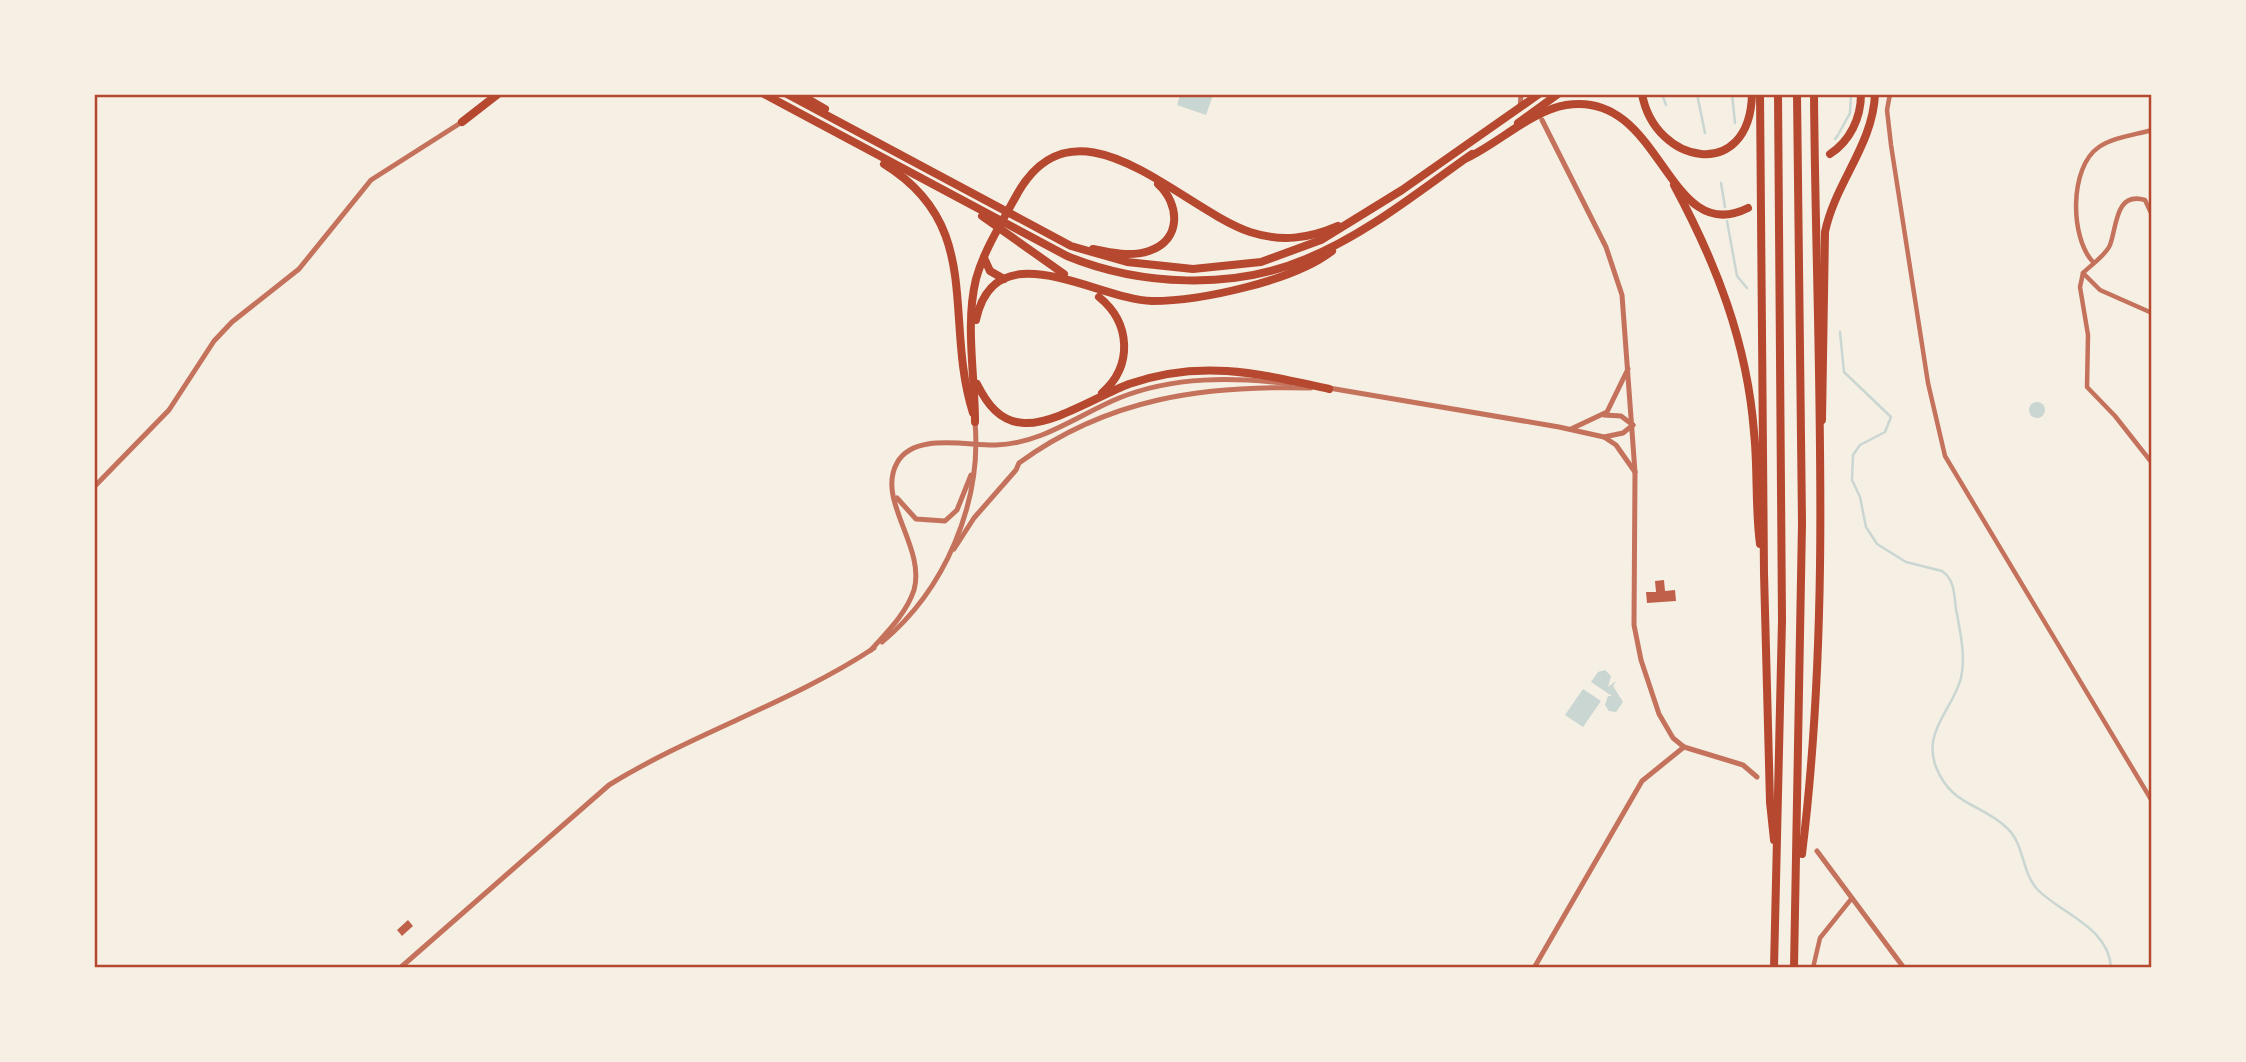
<svg xmlns="http://www.w3.org/2000/svg" width="2246" height="1062" font-family="Inter,sans-serif">
	<rect width="100%" height="100%" fill="#f6efe4"/>
	<g fill="#c9d6d2">
		<polygon points="1180,95 1213,95 1206,115 1177,105"/>
		<circle cx="2037" cy="410" r="8"/>
		<polygon points="1605,670 1611,676 1608,687 1616,681 1613,686 1623,702 1616,712 1609,711 1605,705 1608,696 1612,696 1591,682 1598,672"/>
		<polygon points="1583,689 1601,701 1583,727 1565,715"/>
	</g>
	<g fill="none" stroke-linecap="round" stroke-linejoin="round">
		<g stroke="#c9d6d2" stroke-width="2.5">
			<polyline points="1662,94 1666,105"/>
			<polyline points="1697,94 1705,133"/>
			<polyline points="1732,94 1735,123"/>
			<polyline points="1821,94 1825,95"/>
			<polyline points="1839,133 1850,113 1851,94"/>
			<polyline points="1835,139 1838,135"/>
			<polyline points="1721,183 1725,207"/>
			<polyline points="1727,221 1737,276 1747,288"/>
			<path d="M1840 332 1844 372 1891 417 1885 432 1860 445 1853 455 1852 480 1860 497 1866 527 1877 544 1906 562 1942 571C1955 580 1954 595 1956 609 1960 631 1966 656 1961 678 1953 709 1922 732 1936 767 1952 807 1981 803 2007 828 2025 845 2021 871 2037 889 2061 914 2109 927 2111 968"/>
		</g>
	</g>
	<g fill="#bf614a">
		<polygon points="1664,580 1665,591 1675,590 1676,601 1647,603 1646,592 1656,592 1655,581"/>
		<polygon points="408,920 413,926 402,936 397,930"/>
	</g>
	<g fill="none" stroke-linecap="round" stroke-linejoin="round">
		<g stroke="#c5725c" stroke-width="4.5">
			<polyline points="1890,94 1887,110 1891,145 1928,383 1945,456 2152,801"/>
			<path d="M2152 215 2145 200C2115 191 2117 227 2110 245 2106 255 2091 265 2083 273L2100 290 2152 313"/>
			<path d="M2093 262C2070 238 2069 167 2099 147 2114 137 2135 135 2152 130"/>
			<polyline points="2083,273 2080,287 2088,335 2087,387 2115,416 2152,463"/>
			<polyline points="1813,968 1820,938 1852,898"/>
		</g>
		<g stroke="#c5725c" stroke-width="5">
			<polyline points="1520,109 1521,94"/>
			<polyline points="1542,120 1606,247 1622,295 1635,472 1634,625 1641,660 1659,714 1673,738 1684,747 1743,765 1757,777"/>
			<polyline points="1329,388 1559,427 1604,437 1616,445 1635,472"/>
			<polyline points="1604,415 1621,416 1633,425"/>
			<polyline points="1571,429 1607,412 1628,369"/>
			<polyline points="1604,437 1623,433 1633,425"/>
			<polyline points="94,487 169,410 214,341 232,322 299,269 371,180 462,122"/>
			<polyline points="897,498 916,519 945,521 957,510 971,475"/>
			<path d="M954 549 974 518 1016 470 1019 463C1108 398 1204 385 1311 388"/>
			<path d="M882 642C945 590 982 503 975 422"/>
			<path d="M871 650C887 632 906 614 914 590 926 547 876 500 897 463 914 432 968 446 996 445 1041 444 1078 415 1119 398 1174 376 1233 377 1291 384"/>
			<polyline points="1817,851 1904,968"/>
			<path d="M400 968 609 785C693 733 791 703 874 648"/>
			<polyline points="1534,968 1642,781 1684,747"/>
		</g>
		<g stroke="#b5482f" stroke-width="8">
			<path d="M764 94 1067 256C1140 286 1233 290 1306 259 1367 234 1419 191 1472 154"/>
			<polyline points="787,94 1071,246 1127,262 1193,269 1261,262 1321,240 1402,190 1539,94"/>
			<polyline points="799,94 825,109"/>
			<polyline points="462,122 498,94"/>
			<polyline points="1518,123 1558,94"/>
			<path d="M884 164C985 226 943 318 973 413"/>
			<polyline points="982,216 1064,274"/>
			<path d="M1093 249C1112 253 1131 257 1149 251 1182 240 1180 204 1158 184"/>
			<polyline points="984,258 990,271 1004,279"/>
			<path d="M1099 297C1131 323 1133 366 1102 393"/>
			<path d="M976 320C995 229 1098 300 1152 301 1201 301 1293 281 1332 251"/>
			<path d="M977 384C987 404 1000 422 1024 423 1053 425 1100 395 1129 384 1200 359 1258 373 1329 389"/>
			<path d="M975 422C975 376 965 324 976 279 984 250 1001 224 1015 198 1074 86 1178 207 1250 232 1281 242 1308 239 1338 226"/>
		</g>
		<g stroke="#b5482f" stroke-width="8">
			<path d="M1642 94C1655 165 1750 183 1752 94"/>
			<polyline points="1760,94 1764,573 1770,802 1774,840"/>
			<path d="M1830 154C1850 141 1861 118 1861 94"/>
			<path d="M1467 158C1499 143 1531 111 1566 105 1663 89 1666 249 1748 208"/>
			<path d="M1674 185C1716 263 1747 342 1754 432 1758 469 1755 507 1760 544"/>
			<path d="M1822 420 1825 232C1835 183 1873 145 1875 94"/>
			<path d="M1802 854C1833 603 1816 347 1814 94"/>
			<polyline points="1774,968 1782,620 1778,94"/>
			<polyline points="1794,968 1802,523 1797,94"/>
		</g>
	</g>
	<rect width="2246" height="1062" fill="none" stroke="#f6efe4" stroke-width="192"/>
	<rect x="96" y="96" width="2054" height="870" fill="none" stroke="#b5482f" stroke-width="2.5"/>
</svg>
